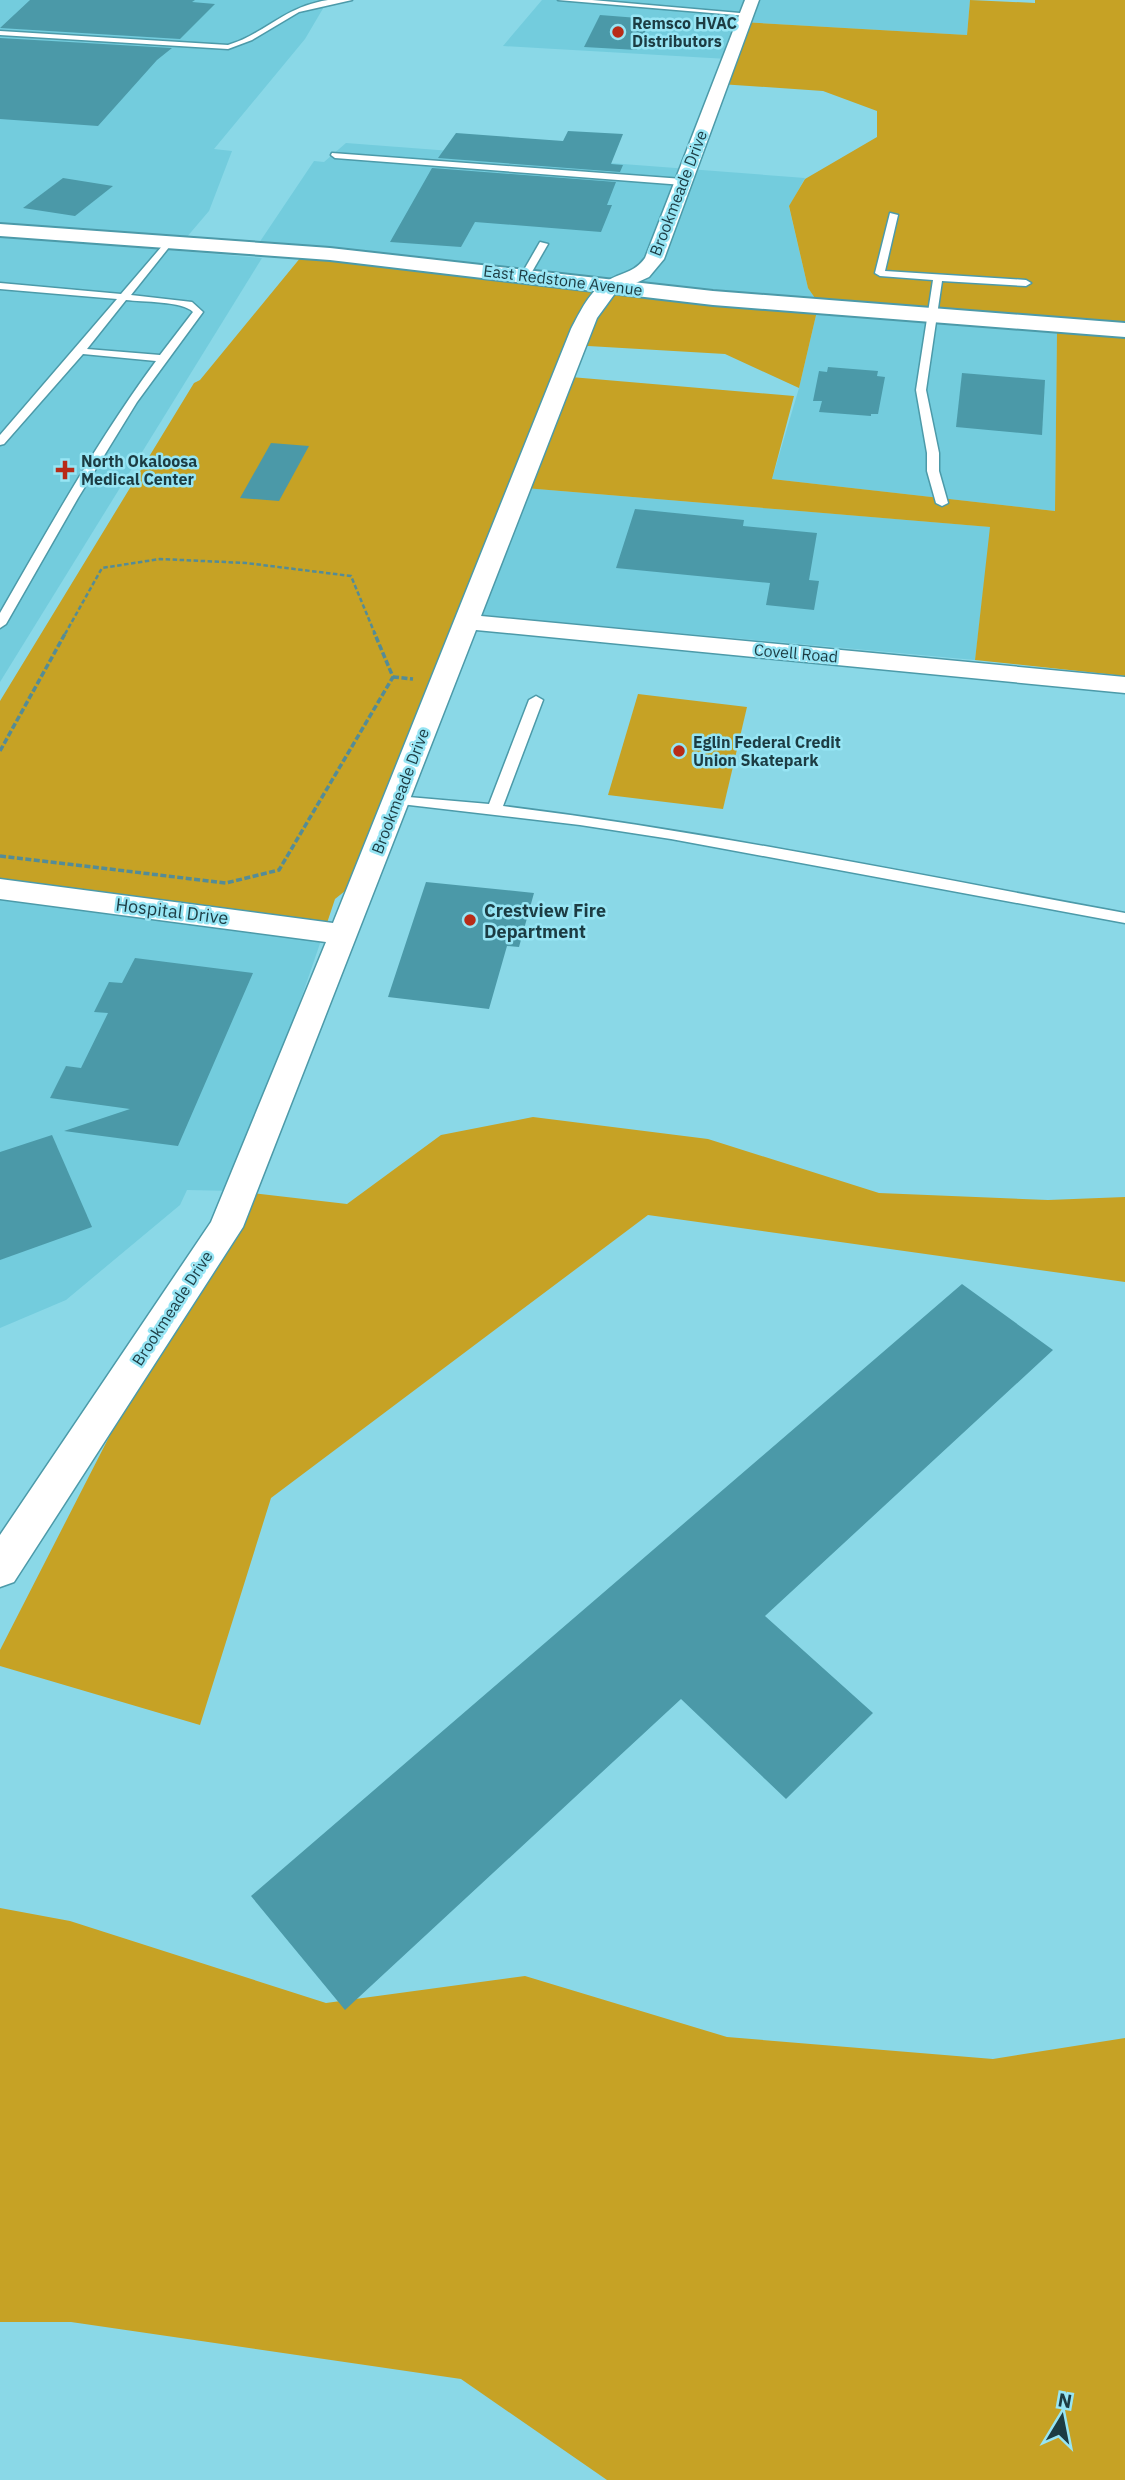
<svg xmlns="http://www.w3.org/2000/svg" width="1125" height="2480" font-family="'IBM Plex Sans',sans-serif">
	<rect width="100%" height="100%" fill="#8ad8e7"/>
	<g fill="#73ccdd">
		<polygon points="0,0 328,0 305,39 214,149 232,151 209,211 186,238 0,224"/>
		<polygon points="542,0 970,0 967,35 742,22 728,59 503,46"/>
		<polygon points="346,143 805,178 789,207 808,288 817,301 715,293 469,263 259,243 314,161 324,162"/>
		<polygon points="0,236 262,258 0,682"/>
		<polygon points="817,311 1057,330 1055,511 772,479 799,388"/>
		<polygon points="513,487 991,527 975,660 460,613"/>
		<polygon points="0,884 327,923 235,1191 187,1190 180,1205 66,1300 0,1328"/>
	</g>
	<g fill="#c6a225">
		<polygon points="970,0 1035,3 1035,0 1125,0 1125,325 817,301 808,288 789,206 805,179 877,137 877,111 823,91 720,84 742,22 967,35"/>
		<polygon points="301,257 817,311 799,388 725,354 571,345 559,376 794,396 772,479 1055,511 1057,330 1125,335 1125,676 975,660 990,527 513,487 345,891 335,899 327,923 0,884 0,701 194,383 200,380"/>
		<polygon points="638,694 747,707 723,809 608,795"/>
		<polygon points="533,1117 708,1139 879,1193 1048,1200 1125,1197 1125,1282 648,1215 271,1498 200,1725 0,1666 0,1650 235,1191 347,1204 441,1135"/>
		<polygon points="0,1908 70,1921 326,2003 525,1976 727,2037 993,2059 1125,2038 1125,2480 607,2480 461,2379 71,2322 0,2322"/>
	</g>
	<g fill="#4b99a8">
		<polygon points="30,0 195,0 192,2 215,4 180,39 0,28"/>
		<polygon points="600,15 651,19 637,50 584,47"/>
		<polygon points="0,38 172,48 157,60 98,126 0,119"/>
		<polygon points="568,131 623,134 611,164 623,165 620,172 438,158 456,133 563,141"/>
		<polygon points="432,168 616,182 607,205 612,205 601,232 475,222 461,247 390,242"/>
		<polygon points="63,178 113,186 75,216 23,208"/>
		<polygon points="828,367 878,371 877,376 885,377 878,414 871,414 871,416 819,412 822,401 813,401 819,371 827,372"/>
		<polygon points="962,373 1045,380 1042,435 956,427"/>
		<polygon points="271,443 309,446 279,501 240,498"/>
		<polygon points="635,509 744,520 743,526 817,533 809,580 819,581 814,610 766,605 770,583 616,568"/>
		<polygon points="426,882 534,893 519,947 507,946 489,1009 388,997"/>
		<polygon points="135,958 253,973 178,1146 64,1131 130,1109 50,1098 66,1066 81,1068 108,1013 94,1012 109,982 122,983"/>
		<polygon points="52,1135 92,1227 0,1260 0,1152"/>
		<polygon points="962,1284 1053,1350 765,1616 873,1713 786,1799 681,1699 345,2010 251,1896"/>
	</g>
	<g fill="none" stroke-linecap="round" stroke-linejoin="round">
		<defs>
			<g id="service">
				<path d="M328 0H352L299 12 252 40 228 49 0 35V31L228 45C265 34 283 7 328 0Z"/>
				<polygon points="558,0 592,0 751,14 747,16"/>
				<polygon points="332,153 683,179 687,182 683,185 335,158 331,155"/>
				<polygon points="890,213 898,215 885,271 1026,280 1031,283 1026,286 942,281 926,390 939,453 939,471 948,503 942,506 936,503 927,471 927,453 916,390 933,280 880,276 875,273"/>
				<path d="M169 238 174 241 131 295 192 302 203 312 137 402 78 498 6 624 0 628V613C49 528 97 441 156 361L83 354 4 444 0 445V435L117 299 0 289V283L121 294ZM126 300C142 302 183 301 193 312L160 355 87 349Z"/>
				<polygon points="540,242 548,244 529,277 523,277 521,275"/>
				<path d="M536 696 543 700 503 806C712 832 918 875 1125 913V923L671 839 580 825 392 803 390 800 397 796 489 804 529 700Z"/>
			</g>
			<path id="minor" d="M745 0H759L664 259 649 277 616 292 597 318 481 616 1125 677V693L476 630 243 1227 14 1582 0 1587V1535L211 1222 326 942 0 899V879L333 923 571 329C580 312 590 290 607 281 622 272 634 273 645 258Z"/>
			<polygon id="tertiary" points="0,224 330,248 713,291 1125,323 1125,337 713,305 330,260 0,236"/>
		</defs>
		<use href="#service" stroke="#4c9aa9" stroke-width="3"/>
		<use href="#minor" stroke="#4c9aa9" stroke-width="3"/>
		<use href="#tertiary" stroke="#4c9aa9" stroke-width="4"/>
		<polyline stroke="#548c97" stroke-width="2.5" stroke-dasharray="4.5 2.5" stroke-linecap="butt" points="65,634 102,568 160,559 246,563 351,576 375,634"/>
		<g stroke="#548c97" stroke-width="3.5" stroke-dasharray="6 2.5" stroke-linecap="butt">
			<polyline points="393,677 413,679"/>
			<polyline points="0,751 66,632"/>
			<polyline points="0,856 226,883 279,870 393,677 374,632"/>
		</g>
		<use href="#service" fill="#fff" fill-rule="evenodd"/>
		<use href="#minor" fill="#fff" fill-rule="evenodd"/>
		<use href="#tertiary" fill="#fff" fill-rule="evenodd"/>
	</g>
	<g fill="#b82c18" stroke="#97e5f4" stroke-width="2.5">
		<circle cx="618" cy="32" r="7"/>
		<path d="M61.5 459.5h7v7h7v7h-7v7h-7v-7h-7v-7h7z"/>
		<circle cx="679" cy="751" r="7"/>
		<circle cx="470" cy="920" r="7"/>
	</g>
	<g text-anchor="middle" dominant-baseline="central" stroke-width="5" stroke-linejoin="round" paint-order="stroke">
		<g font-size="16" font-weight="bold" fill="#1c3c43" stroke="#97e5f4" text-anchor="start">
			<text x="632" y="23">Remsco HVAC<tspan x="632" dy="18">Distributors</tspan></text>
			<text x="81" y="461">North Okaloosa<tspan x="81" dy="18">Medical Center</tspan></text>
			<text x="693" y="742">Eglin Federal Credit<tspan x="693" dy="18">Union Skatepark</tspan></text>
		</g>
		<g font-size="16" fill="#1c3c43" stroke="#97e5f4">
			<text transform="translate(678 193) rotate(-69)">Brookmeade Drive</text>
			<text transform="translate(563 280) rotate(7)">East Redstone Avenue</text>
			<text transform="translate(796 653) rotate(5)">Covell Road</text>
			<text transform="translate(400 791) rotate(-69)">Brookmeade Drive</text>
			<text transform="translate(172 1308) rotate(-57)">Brookmeade Drive</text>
		</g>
		<g font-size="18" font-weight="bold" fill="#1c3c43" stroke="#97e5f4" text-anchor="start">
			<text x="484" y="910">Crestview Fire<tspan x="484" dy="21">Department</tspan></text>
		</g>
		<g font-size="18" fill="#1c3c43" stroke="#97e5f4">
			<text transform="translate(172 911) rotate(7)">Hospital Drive</text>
		</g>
	</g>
	<g transform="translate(1062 2417) rotate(10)" stroke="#97e5f4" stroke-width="5" paint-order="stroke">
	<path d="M0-5L12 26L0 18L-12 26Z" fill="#1c3c43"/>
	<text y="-10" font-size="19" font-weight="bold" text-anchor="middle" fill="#1c3c43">N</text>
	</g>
</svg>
